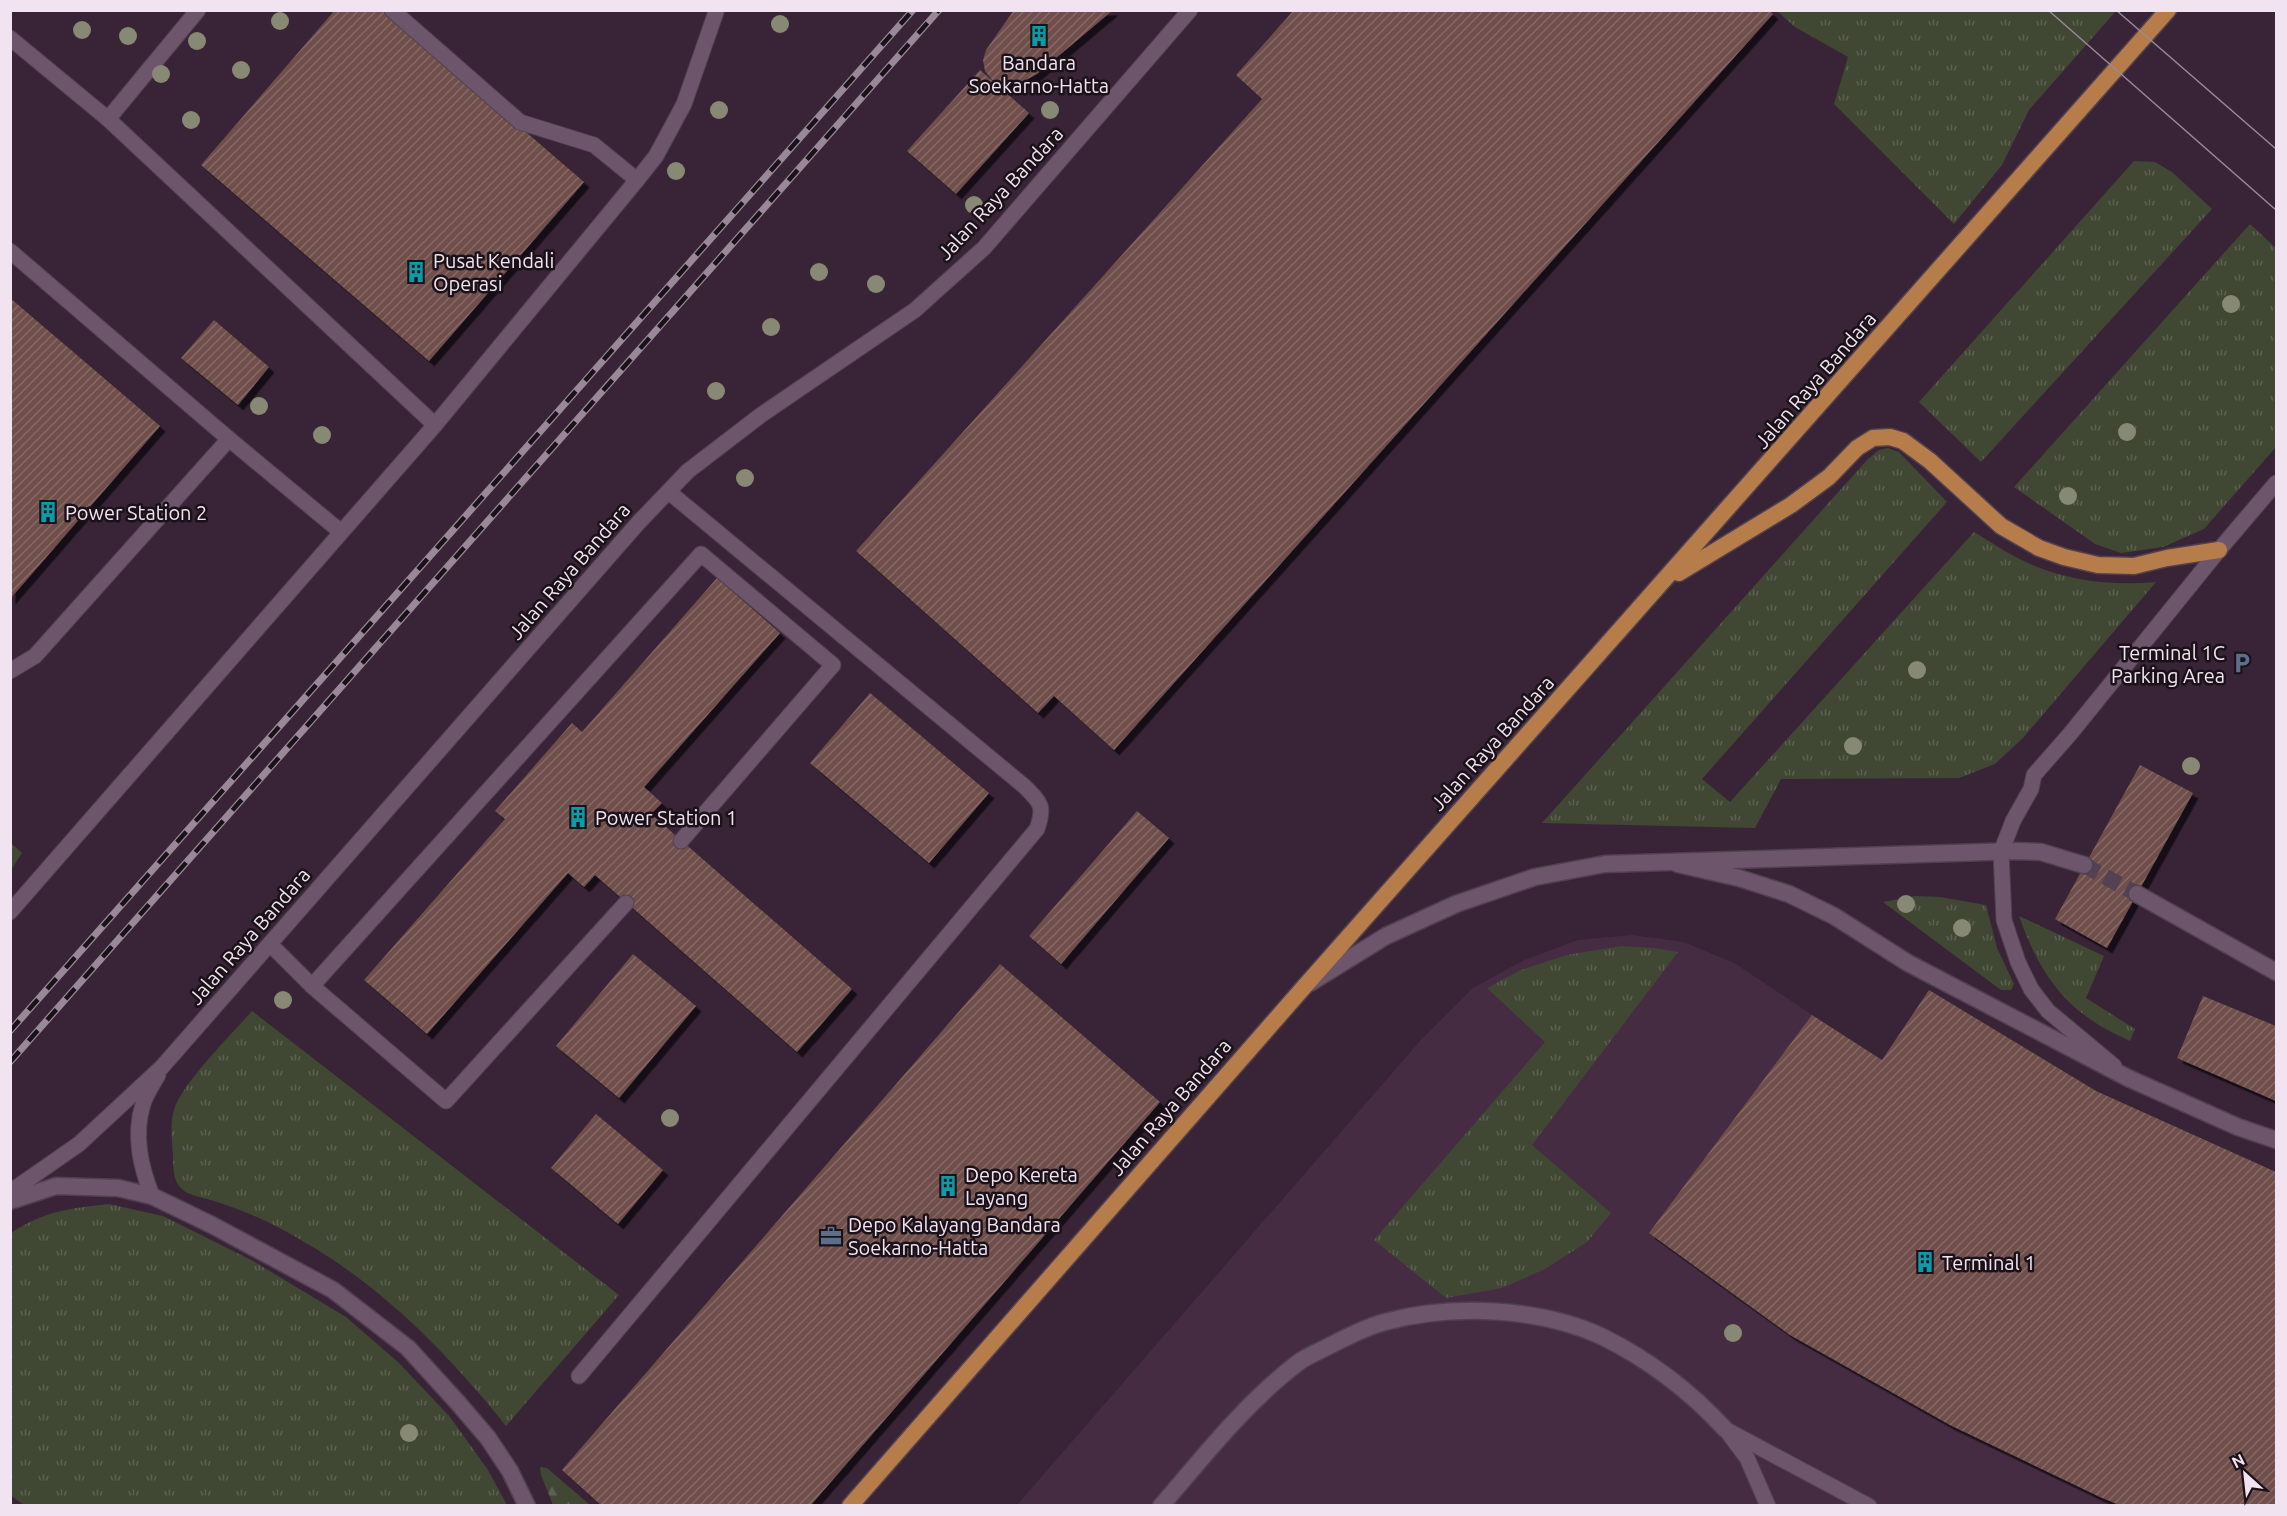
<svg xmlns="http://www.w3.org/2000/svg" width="2287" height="1516" font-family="Ubuntu,sans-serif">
	<defs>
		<pattern id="grass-tufts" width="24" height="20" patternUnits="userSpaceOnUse" patternTransform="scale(1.5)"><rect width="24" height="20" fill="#404733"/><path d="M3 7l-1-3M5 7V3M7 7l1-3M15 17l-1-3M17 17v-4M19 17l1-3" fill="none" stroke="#5c6151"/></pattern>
		<pattern id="forest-firs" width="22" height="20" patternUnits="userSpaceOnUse" patternTransform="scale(1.5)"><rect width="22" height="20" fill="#404733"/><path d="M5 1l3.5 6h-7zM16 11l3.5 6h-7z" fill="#5c6151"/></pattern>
		<pattern id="building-hatch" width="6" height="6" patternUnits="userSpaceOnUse" patternTransform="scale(1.5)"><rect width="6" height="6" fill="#6f504c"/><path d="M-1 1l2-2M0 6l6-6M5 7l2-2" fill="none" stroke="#846966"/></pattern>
		<filter id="shadow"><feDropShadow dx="5.5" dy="5.5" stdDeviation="0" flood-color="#0009"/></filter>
	</defs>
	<rect width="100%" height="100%" fill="#382436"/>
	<polygon fill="#452c43" points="1632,935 1684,942 1736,964 2225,1291 2276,1307 2276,1505 1016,1506 1420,1041 1473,988 1522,961 1578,940"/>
	<g fill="url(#grass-tufts)">
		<polygon points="1777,11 2116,11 2029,110 2002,165 1954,224 1834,104 1848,57 1795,27"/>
		<polygon points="2134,161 2155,162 2172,172 2212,209 1981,462 1919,402"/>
		<polygon points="2250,224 2276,248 2276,447 2204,529 2163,547 2121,553 2095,544 2014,487"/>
		<path d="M1888 448 1899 452 1947 502 1702 779 1730 802 1974 532C1991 542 2008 554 2026 562 2066 581 2113 586 2156 582L2023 738 1995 764 1959 778 1781 779 1755 828 1542 823 1867 460 1879 450Z"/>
		<polygon points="11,843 22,853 11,870"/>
		<polygon points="1915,896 1940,897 1986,905 1997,948 2014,984 2011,990 2001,990 1883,902"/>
		<path d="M2019 916 2104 956 2086 998 2135 1029 2130 1041C2118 1035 2104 1029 2093 1021 2054 996 2034 958 2019 916Z"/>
		<polygon points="1621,946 1655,948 1678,952 1532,1145 1611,1213 1587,1242 1545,1269 1502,1288 1446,1298 1374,1240 1545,1042 1487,988 1521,970 1567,955"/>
		<path d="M252 1011 619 1295 506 1426C450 1356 385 1289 306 1243 275 1224 242 1209 207 1199 197 1196 186 1195 179 1186 173 1178 173 1165 173 1155 172 1141 170 1123 174 1110 182 1083 232 1034 252 1011Z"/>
		<path d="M109 1204 163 1216 253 1261 346 1317 399 1363 450 1417 488 1470 507 1505H24L10 1495 11 1233C44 1211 71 1208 109 1204Z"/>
	</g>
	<polygon fill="url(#forest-firs)" points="540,1467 547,1468 590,1505 553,1505 541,1475"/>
	<g fill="url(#building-hatch)" filter="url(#shadow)">
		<polygon points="335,10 384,10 584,182 429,361 201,165"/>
		<polygon points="1014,10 1113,10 1037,74 1024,81 1011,84 1000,83 992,80 985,71 983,60 986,50"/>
		<polygon points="1294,10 1769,10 1773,14 1114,750 1054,696 1038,713 856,551 1262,99 1236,75"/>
		<polygon points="980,70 1029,113 956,194 907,151"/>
		<polygon points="10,298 160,426 10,599"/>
		<polygon points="214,320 269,367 238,405 181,358"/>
		<polygon points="717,578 780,633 644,787 662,803 651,814 852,989 797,1052 595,875 584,887 568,873 427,1034 364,980 505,819 495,811 572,723 582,732"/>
		<polygon points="870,693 989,793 929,863 810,763"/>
		<polygon points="2140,765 2193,793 2107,948 2055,919"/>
		<polygon points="1137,811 1169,838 1061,964 1029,936"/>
		<polygon points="633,954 696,1006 619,1098 556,1046"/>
		<polygon points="1000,964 1160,1102 810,1506 602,1506 562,1470"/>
		<polygon points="1929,990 2096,1091 2276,1172 2276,1506 2122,1506 2100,1497 1950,1425 1790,1335 1649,1233 1812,1015 1882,1060"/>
		<polygon points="2203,996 2276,1026 2276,1101 2177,1058"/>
		<polygon points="596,1114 663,1170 618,1224 551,1168"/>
	</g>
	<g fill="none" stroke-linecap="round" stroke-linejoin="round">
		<polyline stroke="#544152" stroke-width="16" stroke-dasharray="16 8" stroke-linecap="butt" points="2084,865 2137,894"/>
		<defs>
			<g id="service">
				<polyline points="392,10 520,122 594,145 637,180"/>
				<polyline points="10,38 108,119 435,425"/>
				<polyline points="108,119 198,10"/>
				<polyline points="10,251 229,439 341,532"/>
				<polyline points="10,671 35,656 229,439"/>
				<polyline points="10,912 435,425 637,180 656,156 684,104 716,12"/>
				<polyline points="270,944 312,986 446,1101 626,903"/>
				<polyline points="312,986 701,554 833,665 681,841"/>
				<polyline points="2114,1066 2048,1011 2031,989 2018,962 2004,920 2001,852 2013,821 2031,789 2034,775 2070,734 2219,550 2276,483"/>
				<polyline points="10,1192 79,1144 162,1067 639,522 688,471 761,415 915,310 984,248 1190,10"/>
				<path d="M152 1196C141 1167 133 1136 143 1104 146 1094 153 1084 158 1075"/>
				<path d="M579 1376 1037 829C1045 806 1041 803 1024 786L669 492"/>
				<polyline points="1725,1429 1869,1506"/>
				<polyline points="1729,1434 1747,1458 1768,1506"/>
			</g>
			<g id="minor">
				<polyline points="1678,864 1739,878 1789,894 1834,916 1908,963 2128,1078 2238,1127 2276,1140"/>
				<path d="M1161 1506C1204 1456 1246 1402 1299 1362 1307 1356 1318 1352 1327 1347 1345 1338 1365 1327 1385 1322 1451 1304 1540 1307 1603 1337 1649 1360 1690 1391 1725 1429"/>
			</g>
			<g id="tertiary">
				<polyline points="2137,894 2276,972"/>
				<polyline points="1310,983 1386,936 1456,904 1535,877 1605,864 2018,851 2041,852 2084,865"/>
				<polyline points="10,1201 56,1186 118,1188 152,1196 212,1225 333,1290 408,1348 459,1404 488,1438 510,1471 527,1506"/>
			</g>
			<g id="primary">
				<polyline points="1679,573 1791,505 1829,477 1857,448 1873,438 1890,437 1903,441 1930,461 2001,526 2039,548 2064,557 2098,565 2134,566 2167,558 2219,550"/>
				<polyline points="850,1506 1304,987 2168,10"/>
			</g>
		</defs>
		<use href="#service" stroke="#514150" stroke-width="17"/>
		<use href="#minor" stroke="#514150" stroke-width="19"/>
		<use href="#tertiary" stroke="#514150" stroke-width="19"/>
		<use href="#primary" stroke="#514150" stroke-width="19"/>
		<use href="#service" stroke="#6d566b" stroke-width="15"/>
		<use href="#minor" stroke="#6d566b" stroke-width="16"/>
		<use href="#tertiary" stroke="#6d566b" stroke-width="16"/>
		<use href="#primary" stroke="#b67c49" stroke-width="16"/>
		<g stroke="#998998" stroke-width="1.5">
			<polyline points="2048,10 2276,210"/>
			<polyline points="2116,10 2276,149"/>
		</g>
		<defs>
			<g id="rail">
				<polyline points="10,1031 913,10"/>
				<polyline points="10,1062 939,10"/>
			</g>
		</defs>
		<use href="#rail" stroke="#998998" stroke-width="7"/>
		<use href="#rail" stroke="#1a1119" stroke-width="4.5" stroke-dasharray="14" stroke-linecap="butt"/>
	</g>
	<g fill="#878974">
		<circle cx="280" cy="21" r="9"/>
		<circle cx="780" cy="24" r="9"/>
		<circle cx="82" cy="30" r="9"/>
		<circle cx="128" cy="36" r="9"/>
		<circle cx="197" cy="41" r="9"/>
		<circle cx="241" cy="70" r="9"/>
		<circle cx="161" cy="74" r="9"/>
		<circle cx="719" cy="110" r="9"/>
		<circle cx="1050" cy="110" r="9"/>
		<circle cx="191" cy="120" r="9"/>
		<circle cx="676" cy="171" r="9"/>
		<circle cx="974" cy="205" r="9"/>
		<circle cx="819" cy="272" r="9"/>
		<circle cx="876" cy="284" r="9"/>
		<circle cx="2231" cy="304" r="9"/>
		<circle cx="771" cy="327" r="9"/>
		<circle cx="716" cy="391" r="9"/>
		<circle cx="259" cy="406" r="9"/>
		<circle cx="2127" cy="432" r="9"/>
		<circle cx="322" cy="435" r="9"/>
		<circle cx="745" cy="478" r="9"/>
		<circle cx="2068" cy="496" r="9"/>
		<circle cx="1917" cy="670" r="9"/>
		<circle cx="1853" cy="746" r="9"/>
		<circle cx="2191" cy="766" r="9"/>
		<circle cx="1906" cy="904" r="9"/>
		<circle cx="1962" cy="928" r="9"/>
		<circle cx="283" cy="1000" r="9"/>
		<circle cx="670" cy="1118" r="9"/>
		<circle cx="1733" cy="1333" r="9"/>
		<circle cx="409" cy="1433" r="9"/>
	</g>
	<defs>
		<symbol id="building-bare" viewBox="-9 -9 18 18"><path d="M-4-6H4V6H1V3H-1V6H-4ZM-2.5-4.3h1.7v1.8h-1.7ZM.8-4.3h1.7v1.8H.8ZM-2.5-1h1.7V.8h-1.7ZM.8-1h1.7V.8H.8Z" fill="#0f9aa8" stroke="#1a1119" stroke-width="2.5" paint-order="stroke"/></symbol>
		<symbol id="parking-bare" viewBox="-9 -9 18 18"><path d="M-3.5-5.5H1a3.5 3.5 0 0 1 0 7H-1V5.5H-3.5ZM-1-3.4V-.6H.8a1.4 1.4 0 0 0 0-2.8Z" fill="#5c6f8a" stroke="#1a1119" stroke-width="2.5" paint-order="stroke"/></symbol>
		<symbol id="office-bare" viewBox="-9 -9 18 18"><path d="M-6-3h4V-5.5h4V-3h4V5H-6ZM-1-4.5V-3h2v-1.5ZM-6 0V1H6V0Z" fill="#5c6f8a" stroke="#1a1119" stroke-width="2.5" paint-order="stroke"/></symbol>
	</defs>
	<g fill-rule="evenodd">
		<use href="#building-bare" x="1024" y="21" width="30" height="30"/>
		<use href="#building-bare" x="401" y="257" width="30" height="30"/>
		<use href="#building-bare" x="33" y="497" width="30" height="30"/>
		<use href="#parking-bare" x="2227" y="648" width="30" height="30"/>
		<use href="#building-bare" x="563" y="802" width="30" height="30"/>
		<use href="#building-bare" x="933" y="1171" width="30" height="30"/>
		<use href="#office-bare" x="816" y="1221" width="30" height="30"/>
		<use href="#building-bare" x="1910" y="1247" width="30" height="30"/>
	</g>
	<g text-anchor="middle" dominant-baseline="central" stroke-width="5" stroke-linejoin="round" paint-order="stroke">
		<g font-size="20" fill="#f1e4f0" stroke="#1a1119" text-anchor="start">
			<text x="1039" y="62" text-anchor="middle">Bandara<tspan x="1039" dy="23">Soekarno-Hatta</tspan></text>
			<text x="433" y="260">Pusat Kendali<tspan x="433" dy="23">Operasi</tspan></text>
			<text x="65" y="512">Power Station 2</text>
			<text x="2225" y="652" text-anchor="end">Terminal 1C<tspan x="2225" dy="23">Parking Area</tspan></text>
			<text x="595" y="817">Power Station 1</text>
			<text x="965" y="1174">Depo Kereta<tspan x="965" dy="23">Layang</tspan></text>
			<text x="848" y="1224">Depo Kalayang Bandara<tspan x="848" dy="23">Soekarno-Hatta</tspan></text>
			<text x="1942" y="1262">Terminal 1</text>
		</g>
		<g font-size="20" fill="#f1e4f0" stroke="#1a1119">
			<text transform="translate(1000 193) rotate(-47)">Jalan Raya Bandara</text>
			<text transform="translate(1815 380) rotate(-49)">Jalan Raya Bandara</text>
			<text transform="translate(569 571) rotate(-49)">Jalan Raya Bandara</text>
			<text transform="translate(1492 743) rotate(-48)">Jalan Raya Bandara</text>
			<text transform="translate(249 936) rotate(-49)">Jalan Raya Bandara</text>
			<text transform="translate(1170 1107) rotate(-49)">Jalan Raya Bandara</text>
		</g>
	</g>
	<rect width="2287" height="1516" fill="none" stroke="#f1e4f0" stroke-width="24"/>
	<g transform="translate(2245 1474) rotate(333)" stroke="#1a1119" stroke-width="4.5" paint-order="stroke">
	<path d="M0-4.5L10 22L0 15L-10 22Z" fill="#f1e4f0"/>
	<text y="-9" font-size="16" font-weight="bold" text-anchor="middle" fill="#f1e4f0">N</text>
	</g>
</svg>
